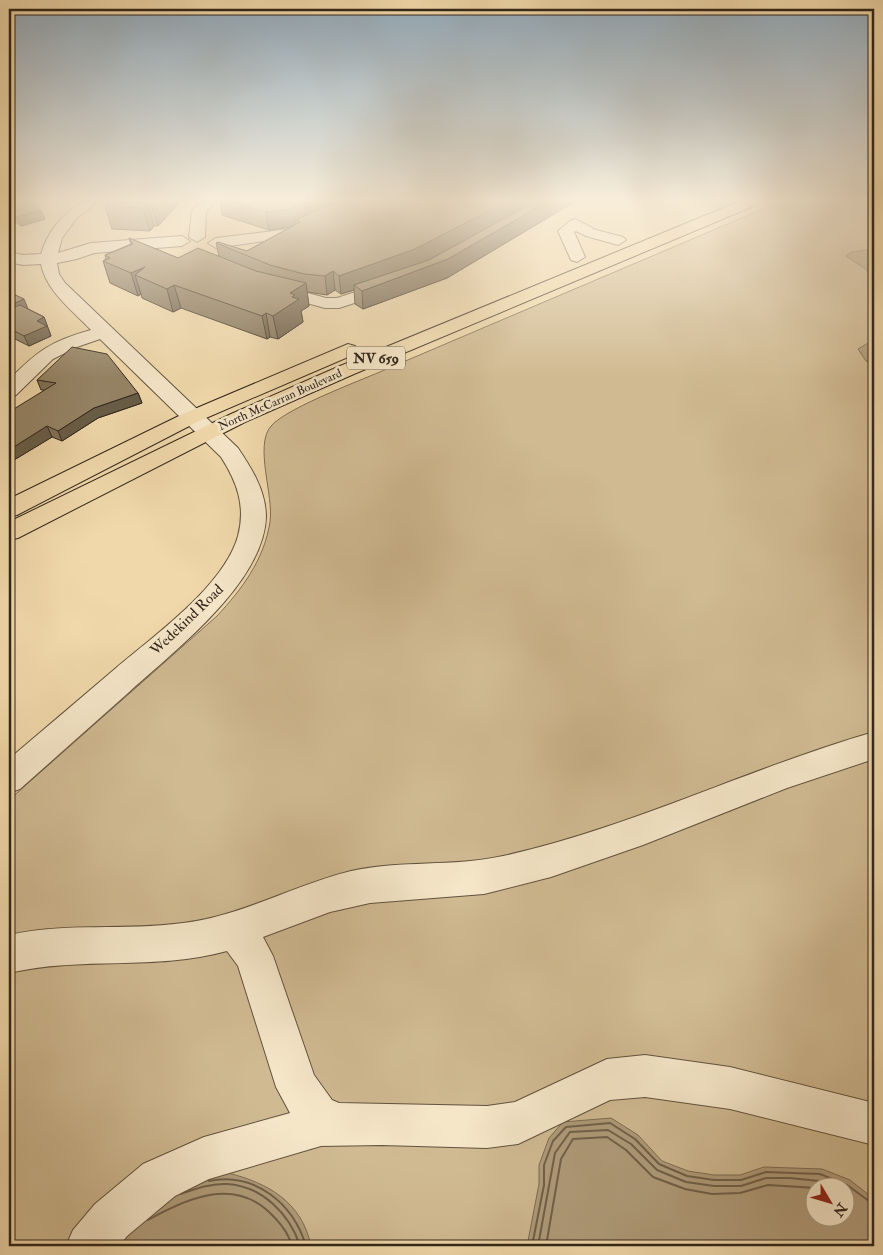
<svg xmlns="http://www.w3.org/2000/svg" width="883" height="1255" font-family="'IM FELL Double Pica',serif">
	<rect width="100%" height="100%" fill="#f0d8aa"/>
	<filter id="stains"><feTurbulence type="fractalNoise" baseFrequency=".004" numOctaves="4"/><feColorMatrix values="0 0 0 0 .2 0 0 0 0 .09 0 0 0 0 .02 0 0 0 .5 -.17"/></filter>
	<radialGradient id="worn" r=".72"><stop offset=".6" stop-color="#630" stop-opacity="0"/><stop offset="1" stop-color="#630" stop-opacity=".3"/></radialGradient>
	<path fill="#d0ba92" stroke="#817056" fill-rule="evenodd" d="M786 202H874V1246H9V800L217 616C242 589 264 560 270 522 274 495 254 446 271 426 289 406 368 378 396 365 519 313 642 260 765 208ZM816 1188H846V1218H816Z"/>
	<g fill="#af9b79" stroke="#7d6c53" fill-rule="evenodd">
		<polygon points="874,249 874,288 867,270 846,256 851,252"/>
		<polygon points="870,342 874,342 874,365 866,361 858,349"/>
		<path d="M611 1118 638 1135 662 1161 688 1171 714 1175H740L764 1167 822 1169 850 1180 874 1199V1246H527L539 1184V1165L549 1138 563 1122ZM816 1188H846V1218H816Z"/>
		<path d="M228 1173C268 1183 302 1202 311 1246H94L100 1237 161 1190Z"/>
	</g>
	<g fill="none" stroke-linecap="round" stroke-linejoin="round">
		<g stroke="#70604a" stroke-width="2">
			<path d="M209 1181C255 1172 293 1203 306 1246"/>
			<path d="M181 1194C195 1189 211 1183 227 1184 262 1186 290 1214 300 1246"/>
			<path d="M148 1220C189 1197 237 1176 274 1217 282 1225 289 1235 292 1246"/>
			<polyline points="532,1246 544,1185 544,1165 553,1141 566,1127 610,1123 635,1139 659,1164 687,1176 714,1180 741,1180 766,1172 820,1174 847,1185 869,1201 874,1202"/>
			<polyline points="538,1246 555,1153 570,1132 608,1130 631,1144 657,1170 686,1182 714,1186 741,1186 766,1178 790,1178 819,1181 837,1188"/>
			<polyline points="546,1246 561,1159 573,1139 607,1137 626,1150 653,1177 685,1189 712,1194 740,1193 768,1185 816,1188"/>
		</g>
		<defs>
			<g id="minor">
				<path d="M81 202H97L76 219 62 238 58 253 91 243 182 236 190 241 182 246 94 253 77 259 57 263 59 274 65 283 238 448C252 469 266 491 266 517 264 583 173 652 128 693 92 725 56 757 20 789L9 793V759C44 729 80 699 116 668 155 635 224 586 238 536 246 506 237 482 221 457L100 339 77 347 53 359 16 395 9 397V380C37 351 51 341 91 330 73 311 46 291 41 264L23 265 9 262V252L23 255 41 254C48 231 61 216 81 202Z"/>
				<polygon points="200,202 215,202 206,212 205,237 197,242 189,237 192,211"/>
				<polygon points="348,202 367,202 365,205 298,236 216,248 208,243 216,238 290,229"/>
				<polygon points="575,219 596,230 623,237 626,240 618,245 586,236 576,231 574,232 585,257 577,262 571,260 558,231 570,221"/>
				<polygon points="389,281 395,282 397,286 395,290 339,308 325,308 266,292 263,288 266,284 272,283 326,298 337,298"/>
				<path d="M874 732V759L787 788 643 845 551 877 484 894 370 903 330 912 263 937 273 956 314 1075 332 1100 339 1103 487 1106 515 1102 607 1059 645 1055 730 1067 874 1103V1145L730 1109 645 1097 610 1100 518 1144 487 1148 382 1145 321 1146 209 1179 175 1196 127 1236 119 1246H66L73 1230 95 1204 143 1164 204 1137 290 1113 276 1087 238 966 227 951C155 971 81 956 9 973V935C67 922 125 931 183 923 242 916 294 885 351 871 401 860 453 867 503 856 630 828 749 768 874 732Z"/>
			</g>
			<g id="major">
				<polygon points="738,202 758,202 756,205 354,374 245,422 18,538 9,540 9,522 231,414 340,366"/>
				<polygon points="348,344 355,346 357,350 355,354 199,421 17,515 9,517 9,499 185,413"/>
			</g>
		</defs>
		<use href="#minor" stroke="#62523f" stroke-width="2"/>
		<use href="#major" stroke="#32261b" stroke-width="2"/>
		<use href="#minor" fill="#f5e6c8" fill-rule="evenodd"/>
		<use href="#major" fill="#f0d8aa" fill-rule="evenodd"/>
	</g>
	<g fill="#807157" stroke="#32261b">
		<polygon points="9,202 45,219 21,226 9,216"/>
		<polygon points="107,202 180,202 158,226 154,226 150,231 112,229 105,206 107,203"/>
		<polygon points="220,202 574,202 447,278 363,309 355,304 354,290 341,294 335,290 327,295 307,292 309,306 301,311 303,322 278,339 270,337 267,339 181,308 173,312 142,298 141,294 138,296 110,283 103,261 106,259 105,255 131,244 129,238 178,258 219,256 216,243 247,251 295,225 289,227 269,230 222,215"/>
		<polygon points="9,292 28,309 44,317 51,336 29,346 9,336"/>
		<polygon points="37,380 138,393 142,403 98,418 62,441 52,437 9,463 44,390 41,390"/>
	</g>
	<g fill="#685c47" stroke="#32261b">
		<polygon points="152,202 180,202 158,226 151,203"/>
		<polygon points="304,202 343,202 295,220 295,225 289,227 269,230 266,212"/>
		<polygon points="506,202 537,202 415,267 354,285 354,290 341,294 339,276"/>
		<polygon points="547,202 574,202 447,278 363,309 362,291 448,259"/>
		<polygon points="148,203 154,226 150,231 143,208"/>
		<polygon points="41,210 45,219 21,226 17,217"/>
		<polygon points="145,267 135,275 141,294 138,296 131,273"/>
		<polygon points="333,271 335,290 327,295 325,276"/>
		<polygon points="306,283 309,306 301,311 303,322 278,339 273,316 290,293"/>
		<polygon points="174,285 181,308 173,312 167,289"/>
		<polygon points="24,299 28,309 9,317 9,306"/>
		<polygon points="266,313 270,337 267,339 262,316"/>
		<polygon points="44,317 51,336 29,346 24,336 37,321"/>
		<polygon points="138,393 142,403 98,418 62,441 58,431 94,408"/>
		<polygon points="47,426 52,437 9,463 9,450"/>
	</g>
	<g fill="#958365" stroke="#32261b">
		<polygon points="9,202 30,202 41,210 17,217 9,210"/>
		<polygon points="109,202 152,202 151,203 148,203 143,208 105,206"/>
		<polygon points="233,202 304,202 287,210 266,212"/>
		<polygon points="336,202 506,202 415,249 339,276 333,271 325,276 304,274 270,265 216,243 218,242 247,251 300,222 295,220"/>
		<polygon points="534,202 547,202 448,259 362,291 354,285 429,260"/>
		<polygon points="129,238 178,258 198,248 256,271 306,283 290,293 295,295 292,297 299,299 273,316 266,313 262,316 174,285 167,289 135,275 145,267 131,273 103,261 110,258 105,255 133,244"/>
		<polygon points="9,292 24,299 9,306"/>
		<polygon points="20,305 44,317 37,321 47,326 24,336 9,328 9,309"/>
		<polygon points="72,347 107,354 138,393 94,408 58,431 47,426 9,450 9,412 56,383 37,380"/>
	</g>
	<linearGradient id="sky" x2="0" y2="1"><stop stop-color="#91aabc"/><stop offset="0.53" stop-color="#f8edd9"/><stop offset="1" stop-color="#f8edd9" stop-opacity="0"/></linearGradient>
	<rect width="883" height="378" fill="url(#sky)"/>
	<g text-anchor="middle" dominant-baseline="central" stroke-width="5" stroke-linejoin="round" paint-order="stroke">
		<g font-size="12" fill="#32261b" stroke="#f5e6c8">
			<text transform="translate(280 400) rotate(-24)">North McCarran Boulevard</text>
		</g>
		<rect fill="#f5e6c8" stroke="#6c604f" stroke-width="1" x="347" y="346.5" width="58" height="23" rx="4"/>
		<g font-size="14" font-weight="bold" fill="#32261b">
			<text x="376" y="358">NV 659</text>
		</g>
		<g font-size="15" fill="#32261b" stroke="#f5e6c8">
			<text transform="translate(187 620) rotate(-44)">Wedekind Road</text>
		</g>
	</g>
	<rect width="883" height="1255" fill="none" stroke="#f0d8aa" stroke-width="30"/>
	<rect x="10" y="10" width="863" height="1235" fill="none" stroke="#32261b" stroke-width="2.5"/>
	<rect x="15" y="15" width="853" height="1225" fill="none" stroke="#32261b"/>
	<g transform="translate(830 1202) rotate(128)"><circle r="24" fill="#f5e6c8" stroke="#a79983"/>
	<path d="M0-4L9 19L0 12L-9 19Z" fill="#8f2418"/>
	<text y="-8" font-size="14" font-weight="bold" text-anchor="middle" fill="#32261b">N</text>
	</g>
	<rect width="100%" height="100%" filter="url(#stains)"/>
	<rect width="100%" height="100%" fill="url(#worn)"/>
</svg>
